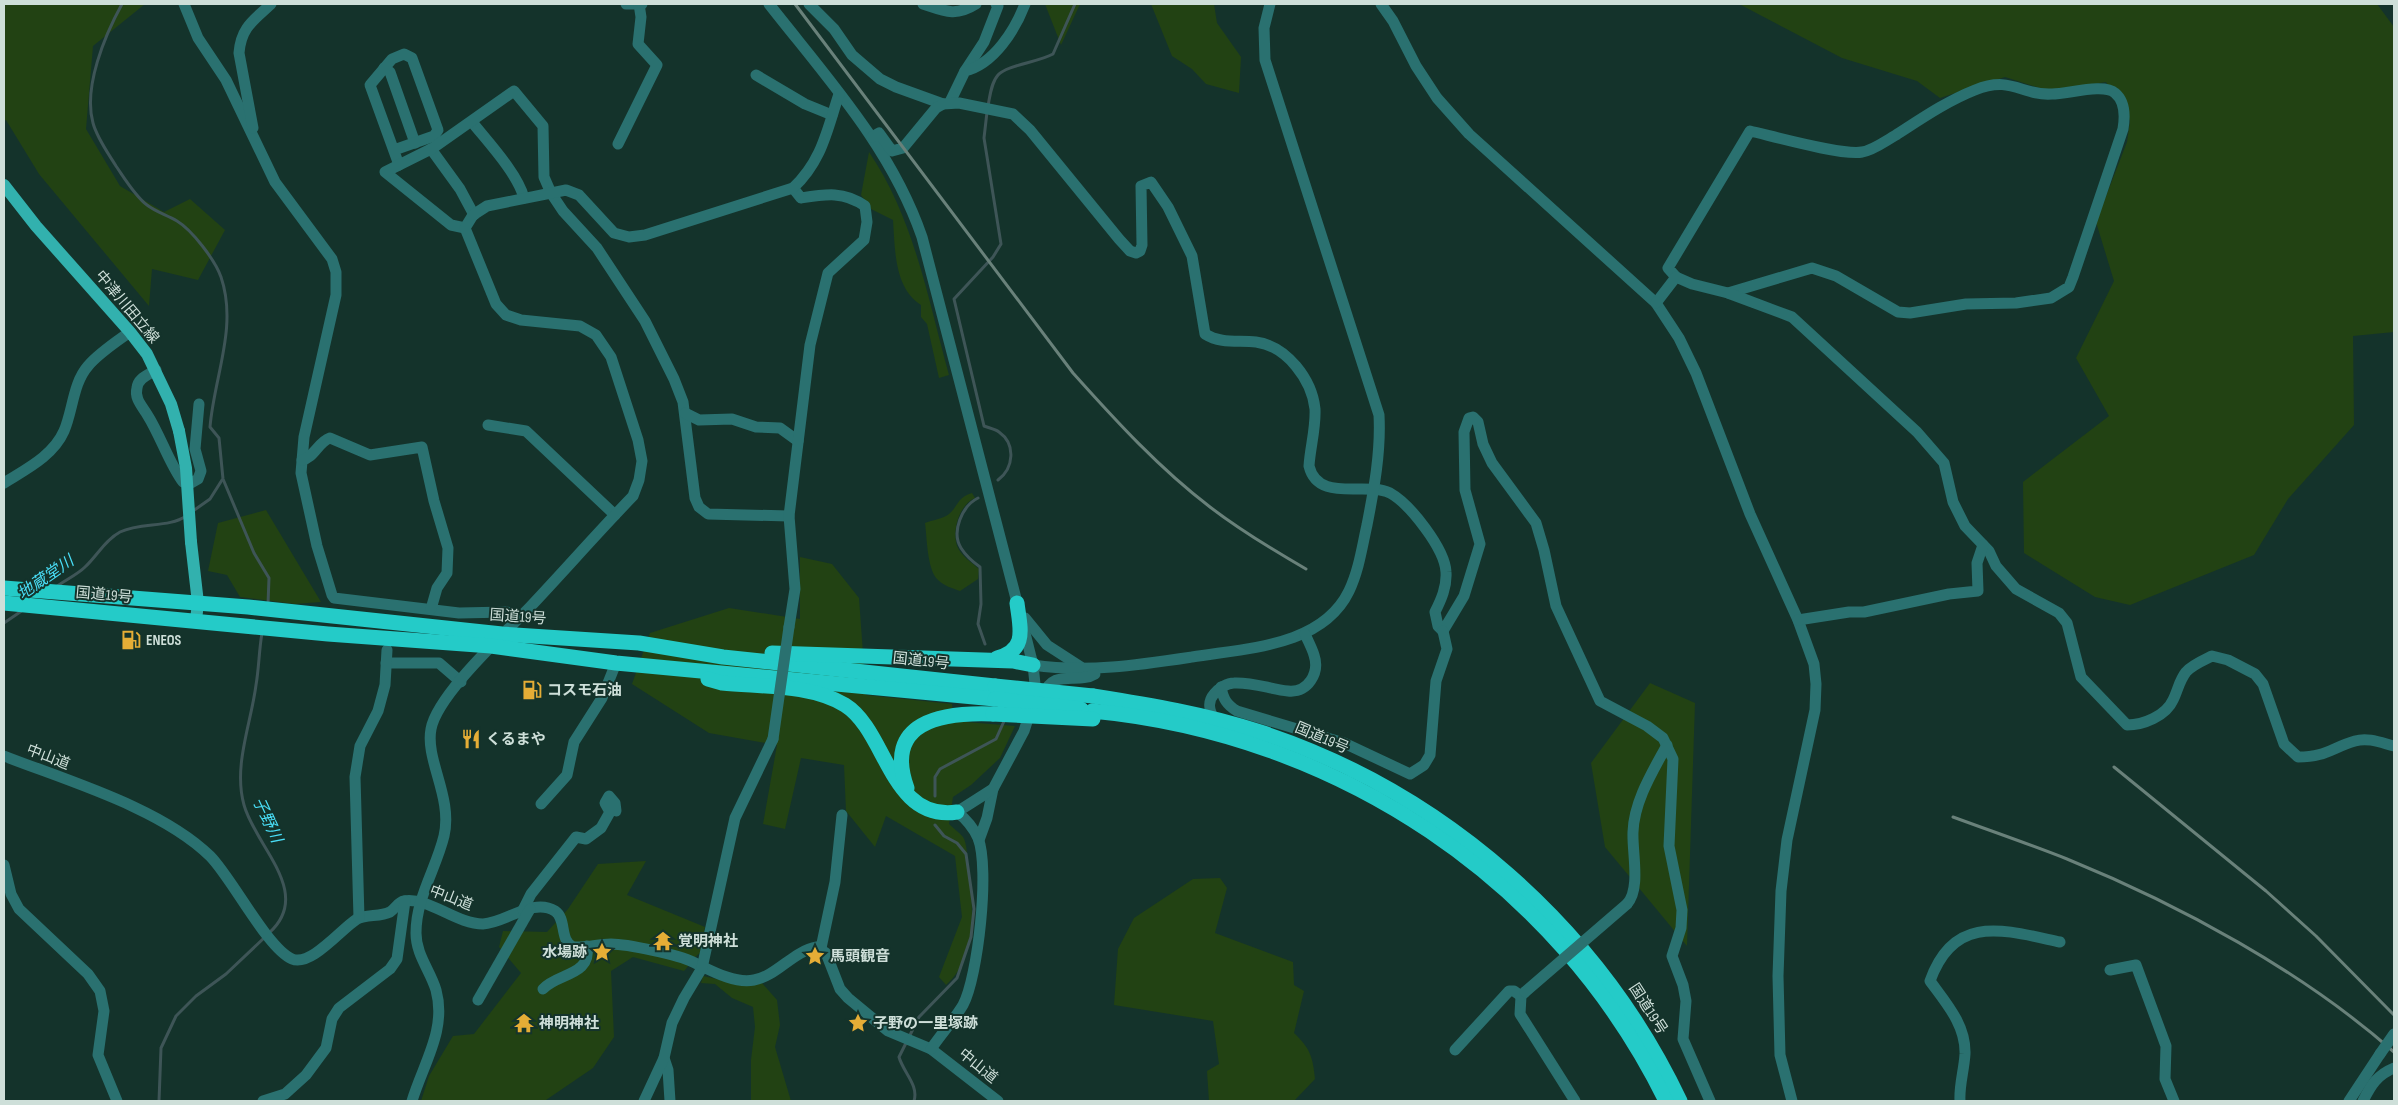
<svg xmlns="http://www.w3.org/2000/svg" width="2398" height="1105" font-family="'Sofia Sans Condensed','Noto Sans JP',sans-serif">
	<rect width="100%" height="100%" fill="#14332b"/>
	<g fill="#224213">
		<polygon points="4,4 145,4 93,46 86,129 120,186 164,212 190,199 225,230 198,280 152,269 149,306 39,174 6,120 4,121"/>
		<polygon points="1045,4 1080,4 1061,45"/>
		<polygon points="1151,4 1214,4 1217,23 1241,57 1239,93 1206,84 1192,69 1172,56"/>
		<polygon points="1739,4 2377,4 2394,27 2394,332 2353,336 2354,425 2288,499 2254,555 2130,605 2095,597 2024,553 2023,482 2109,416 2076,358 2114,281 2096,222 2127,142 2130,121 2106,82 2049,91 2005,77 1940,98 1917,81 1842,58"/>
		<path d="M869 152C914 218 928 299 949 375L939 378 927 324 921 317V305C894 288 895 249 893 220L871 209 861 195Z"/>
		<path d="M972 493 975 498C959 505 952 530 957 546 961 556 971 562 979 569L978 579 960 591C952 588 944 586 938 580 927 570 927 537 925 523 932 520 943 519 949 514 958 507 957 497 972 493Z"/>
		<polygon points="266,510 321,602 295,604 240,597 227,575 208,571 218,523"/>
		<path d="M800 557 832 564 859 598 866 695 952 704 954 721 1015 726 1000 758 971 785 953 797 949 824C953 828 959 832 963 837 967 843 967 856 968 864 973 902 979 956 946 985L939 977 962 917 955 856 886 816 875 847 846 811 844 765 801 758 785 829 763 824 777 745 709 733 632 684 650 633 729 608 800 619Z"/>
		<polygon points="1650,683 1695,703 1687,946 1605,847 1591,763"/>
		<path d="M646 861 627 895 705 927 700 953C693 958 690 965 684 971L633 957 611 971 614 1037 593 1068 546 1100 421 1101 429 1076 453 1036 474 1034 521 973 499 947 503 931 547 932 568 909 598 864Z"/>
		<path d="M1220 878 1227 888 1215 933 1293 962 1294 985 1304 991 1294 1033C1310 1048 1313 1057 1315 1079L1294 1101H1209L1207 1071 1219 1064 1213 1021 1114 1005 1118 949 1134 918 1193 879Z"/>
		<polygon points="703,976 730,982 762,983 777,1000 780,1025 775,1047 791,1101 751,1101 751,1060 755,1027 753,1007 732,998 715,984 701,983"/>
	</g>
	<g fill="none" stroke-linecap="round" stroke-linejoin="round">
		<g stroke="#3e5557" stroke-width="3">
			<path d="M122 4C105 35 83 87 93 123 97 138 108 153 116 166 125 179 135 196 147 205 156 212 167 215 177 221 192 230 215 260 221 277 238 327 214 377 210 427L219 438 223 479 254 553 269 578 268 604"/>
			<path d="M988 106C990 96 991 83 998 75 1007 65 1039 62 1053 54L1075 4"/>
			<path d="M987 112 984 138 1001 244 993 257 954 299 984 426C989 428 995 429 999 432 1016 444 1014 468 998 480"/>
			<path d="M978 498C962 506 951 532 961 548 966 556 973 562 980 567L981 604 978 624 985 644"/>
			<polyline points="193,511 210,499 222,480"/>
			<path d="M56 587C65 580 77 575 85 567 97 556 105 540 120 532 141 522 169 528 186 516"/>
			<polyline points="4,623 23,610"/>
			<path d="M262 633C259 650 259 668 256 685 251 724 233 766 244 805 255 846 314 893 269 933"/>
			<polyline points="935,796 935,777 940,769 996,739 1005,719"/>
			<polyline points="159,1101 161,1048 176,1016 196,996 226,974 264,938"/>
			<path d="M914 1101C919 1085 903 1072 899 1057L919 1017 957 978 971 937 974 909 966 854 957 843 944 836 935 825"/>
		</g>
		<g stroke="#2a7170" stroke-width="11">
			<polyline points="184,4 198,38 226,80 275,182 332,259 336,272 336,295 304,437 301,473 317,546 332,595 334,598 459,613 507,612 518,618"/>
			<polyline points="626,4 642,4"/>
			<path d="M769 4C827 78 891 147 922 237L1019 610"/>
			<polyline points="809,4 834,29 852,55 880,79 896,87 943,104"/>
			<path d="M923 4C944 11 956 17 976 4"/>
			<polyline points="1381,4 1393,21 1416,66 1437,98 1469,134 1656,303 1679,338 1696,373 1750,514 1798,620 1814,664 1816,684 1815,710 1787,840 1781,891 1778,976 1780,1055 1792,1101"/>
			<polyline points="384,68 390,72 415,143"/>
			<polyline points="965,71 984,42 998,6 996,4"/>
			<polyline points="756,75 805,104 832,115"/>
			<path d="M950 102 965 71C994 64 1015 30 1025 4"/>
			<path d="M472 122C488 142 518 174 524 198"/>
			<path d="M253 128 239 53C241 27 254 20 271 4"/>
			<path d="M872 137 879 133 892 151 903 148 936 108 943 104 959 103 1013 114 1030 130 1119 239 1130 251 1136 253 1140 251 1142 245 1141 186 1151 182 1168 207 1192 256 1205 334C1221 344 1238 340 1256 342 1287 346 1312 380 1315 409 1316 428 1310 448 1309 466 1318 503 1365 481 1390 493 1410 504 1445 549 1446 572 1447 587 1441 600 1435 612L1438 626 1443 631 1464 596 1480 544 1465 490 1464 432 1469 418 1473 417 1478 422 1483 444 1492 463 1536 523 1544 550 1556 606 1600 701 1647 726 1663 738 1673 759 1669 846 1682 910 1681 928 1672 956 1683 985 1686 1001 1683 1039 1710 1101"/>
			<polyline points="618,144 657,65 638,44 641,17 639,4"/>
			<polyline points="431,149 460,189 474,215"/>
			<polyline points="394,150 434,136 438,130 412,58 404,54 392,59 370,85 399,165"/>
			<polyline points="465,228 451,225 385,172 433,148 514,91 543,126 544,177 551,193 563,211 597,248 645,321 674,379 683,402 695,498 699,507 708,514 789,516"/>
			<path d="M1676 277 1668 268 1750 131C1772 136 1843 156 1862 152 1874 150 1885 141 1896 135 1921 119 1947 101 1975 90 2012 75 2021 96 2052 94 2068 94 2104 83 2115 93 2126 102 2125 117 2123 129L2073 277 2069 287 2051 298 2016 303 1966 304 1910 313 1898 312 1836 276 1812 268 1728 293"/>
			<path d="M1656 303 1676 277 1692 284 1728 293 1792 317 1917 432 1944 463 1953 502 1965 526 1989 551 1996 566 2016 589 2059 613 2067 623 2081 677 2127 725C2143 725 2166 716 2173 700 2178 690 2179 681 2186 672 2192 665 2204 660 2212 656L2228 660 2255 674 2263 684 2284 744 2298 757C2326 757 2331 748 2355 741 2368 737 2382 743 2394 746"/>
			<path d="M156 370C148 375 138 378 137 388 134 399 143 407 148 416 160 435 170 465 183 482L191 483 198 479 201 471 195 449 199 404"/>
			<polyline points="685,413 699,420 732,419 756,427 780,428 798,441"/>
			<polyline points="488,425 526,431 615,515"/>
			<path d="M302 460C314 458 318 442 330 438L370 455 422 447 434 501 448 548 447 573 437 588 431 609"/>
			<path d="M4 483C26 469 53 456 64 431 73 410 73 383 88 366 99 353 116 342 130 332"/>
			<polyline points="1025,618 1047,645 1081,667"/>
			<polyline points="1798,620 1849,612 1864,612 1949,594 1978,591 1977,563 1983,545"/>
			<path d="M789 627 795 589 789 516 810 345 828 273 864 240 867 222 865 206C844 191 826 194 801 198L793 188"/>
			<polyline points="386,663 439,663 461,682"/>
			<path d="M1033 665C1087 673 1139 665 1192 657 1246 648 1322 647 1349 591 1359 570 1362 547 1367 525 1374 489 1381 452 1379 415L1265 60 1264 28 1270 4"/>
			<path d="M1221 687C1223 699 1227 705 1237 711L1344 743 1410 774 1424 765 1430 755 1436 681 1447 649 1443 631"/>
			<path d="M1043 696C1053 667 1077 685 1095 674"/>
			<path d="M1214 719C1209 710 1207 702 1214 694 1219 688 1227 683 1234 683 1252 682 1270 689 1288 691 1308 693 1320 673 1314 655 1312 648 1308 641 1305 634"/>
			<path d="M4 756C68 781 161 808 210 856 232 878 267 948 292 959 311 967 341 929 357 919 366 914 380 917 390 912 395 909 398 902 404 901 429 897 456 924 483 924 506 923 533 897 555 911 567 919 559 940 573 947 585 948 598 944 611 944 627 944 679 955 693 962 710 970 734 984 754 980 777 976 793 951 817 947L826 953 840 989 848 998 888 1031 931 1049 998 1101"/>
			<polyline points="541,804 567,775 574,742 602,698 616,663"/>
			<polyline points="979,840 987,818 993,789"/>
			<polyline points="4,865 11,894 19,909 88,974 100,991 104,1011 98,1055 117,1101"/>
			<path d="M1627 904C1641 889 1632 852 1633 832 1634 801 1653 771 1667 745"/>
			<polyline points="523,910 531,894 576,837 586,839 601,828 610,812 605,803 609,796 615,803 616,811"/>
			<polyline points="359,918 355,777 360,746 378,711 385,685 387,650"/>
			<polyline points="821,948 835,882 842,815"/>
			<polyline points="2110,970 2136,965 2166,1046 2165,1079 2174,1101"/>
			<path d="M543 989C557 973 592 976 587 946"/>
			<polyline points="1525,992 1521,996 1520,1014 1575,1101"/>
			<polyline points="478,1000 530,909"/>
			<path d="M931 1049C941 1034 954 1020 963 1005 978 977 990 868 978 838 973 827 966 819 957 812L993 789 1024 731 1033 703 1035 684 1033 665 1023 625"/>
			<polyline points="1455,1050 1509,991 1514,991 1521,996"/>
			<polyline points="664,1058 668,1070 670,1101"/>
			<polyline points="263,1101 285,1094 306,1075 326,1048 332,1019 339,1008 390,969 397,959 405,901"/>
			<path d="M412 1101C423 1064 447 1030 436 990 430 970 416 955 416 933 416 898 436 869 444 836 453 797 425 760 431 729 437 695 505 633 530 607 565 570 598 532 633 496L639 480 642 461 638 440 611 357 596 335 580 326 521 320 506 315 496 304 465 228 473 215 487 206 566 190 579 195 614 233 629 237 645 235 793 188C822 161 827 130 839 94"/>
			<polyline points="644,1101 664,1058 672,1023 684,998 702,968 735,818 773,739"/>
			<path d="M1960 1101C1959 1085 1964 1071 1965 1054 1966 1025 1946 1003 1930 981 1954 913 2004 930 2060 942"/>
			<polyline points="2349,1101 2380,1054"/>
			<path d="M2363 1101C2371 1085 2377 1075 2394 1068"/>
		</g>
		<g stroke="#32b1ae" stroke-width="12">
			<polyline points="4,185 36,226 130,332 147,354 171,404 179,431"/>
			<polyline points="191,542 198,603 196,620"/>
		</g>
		<g stroke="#24cbc8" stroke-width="15">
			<polyline points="4,588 248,607 502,634 639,643 723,657 995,686"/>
			<polyline points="4,603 328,634 491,646 616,663 995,699"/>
			<polyline points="772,653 1013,661 1033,665"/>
			<path d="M997 658C1028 650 1020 628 1017 603"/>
			<path d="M708 679 722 683C762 687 810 684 845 705 887 731 890 822 957 812"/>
			<path d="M1093 696C1150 705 1205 714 1260 732 1443 792 1598 928 1680 1101"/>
			<path d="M1092 711C1337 734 1557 879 1666 1101"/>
			<path d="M907 788C883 722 941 712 993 714"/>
		</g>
		<g stroke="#69817a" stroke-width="3">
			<path d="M795 4 1073 373C1116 421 1159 468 1210 507 1240 530 1273 550 1306 569"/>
			<polyline points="2114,767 2266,891 2316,936 2394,1015"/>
			<path d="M1953 817C1991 831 2029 844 2067 859 2180 905 2302 971 2394 1052"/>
		</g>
		<g stroke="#2a7170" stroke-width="11">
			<polyline points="773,739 789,627"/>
			<polyline points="1525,992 1627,904"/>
			<polyline points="2380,1054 2394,1034"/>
		</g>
		<polyline stroke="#32b1ae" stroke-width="12" points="179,431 186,468 191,542"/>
		<g stroke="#24cbc8" stroke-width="15">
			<polyline points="995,686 1093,696"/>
			<polyline points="995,699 1081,709"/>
			<polyline points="993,714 1093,719"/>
		</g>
	</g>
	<defs>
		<symbol id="fuel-bare" viewBox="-9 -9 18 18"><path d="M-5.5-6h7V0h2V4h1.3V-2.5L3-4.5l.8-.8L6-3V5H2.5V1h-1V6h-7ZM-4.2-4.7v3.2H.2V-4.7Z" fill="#e5ad36" stroke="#14332b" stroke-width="2.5" paint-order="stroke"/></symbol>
		<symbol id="restaurant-bare" viewBox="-9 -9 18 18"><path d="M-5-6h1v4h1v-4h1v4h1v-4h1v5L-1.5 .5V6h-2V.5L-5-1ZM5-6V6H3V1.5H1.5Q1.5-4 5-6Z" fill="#e5ad36" stroke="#14332b" stroke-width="2.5" paint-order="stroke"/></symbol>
		<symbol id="temple-bare" viewBox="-9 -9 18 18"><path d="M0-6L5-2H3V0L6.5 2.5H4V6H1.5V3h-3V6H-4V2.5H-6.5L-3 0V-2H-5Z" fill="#e5ad36" stroke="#14332b" stroke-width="2.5" paint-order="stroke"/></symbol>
		<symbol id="sight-bare" viewBox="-9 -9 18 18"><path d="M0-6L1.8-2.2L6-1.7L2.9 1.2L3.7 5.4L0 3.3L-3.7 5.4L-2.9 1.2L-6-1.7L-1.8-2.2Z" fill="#e5ad36" stroke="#14332b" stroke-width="2.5" paint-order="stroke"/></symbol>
	</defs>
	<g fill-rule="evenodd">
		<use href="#fuel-bare" x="117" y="626" width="28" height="28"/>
		<use href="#fuel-bare" x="518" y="676" width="28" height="28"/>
		<use href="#restaurant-bare" x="457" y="725" width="28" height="28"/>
		<use href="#temple-bare" x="649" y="927" width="28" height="28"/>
		<use href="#sight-bare" x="588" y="938" width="28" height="28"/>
		<use href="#sight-bare" x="801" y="942" width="28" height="28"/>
		<use href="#temple-bare" x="510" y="1009" width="28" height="28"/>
		<use href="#sight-bare" x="844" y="1009" width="28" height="28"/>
	</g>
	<g text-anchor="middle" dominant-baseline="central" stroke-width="4" stroke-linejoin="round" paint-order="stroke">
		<g font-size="15" fill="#cedfd9" stroke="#14332b">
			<text transform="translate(127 307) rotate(50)">中津川田立線</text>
			<text transform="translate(104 595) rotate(5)">国道19号</text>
			<text transform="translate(518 617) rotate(4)">国道19号</text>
			<text transform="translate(921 661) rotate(6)">国道19号</text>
			<text transform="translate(1322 738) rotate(23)">国道19号</text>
			<text transform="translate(48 757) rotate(21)">中山道</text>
			<text transform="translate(451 898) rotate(21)">中山道</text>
			<text transform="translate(1648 1009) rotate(57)">国道19号</text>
			<text transform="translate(978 1066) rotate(39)">中山道</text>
		</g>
		<g font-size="15" font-weight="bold" fill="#cedfd9" stroke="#14332b" text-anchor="start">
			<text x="146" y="640">ENEOS</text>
			<text x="547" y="690">コスモ石油</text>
			<text x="486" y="739">くるまや</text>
			<text x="678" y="941">覚明神社</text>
			<text x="587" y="952" text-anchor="end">水場跡</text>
			<text x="830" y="956">馬頭観音</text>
			<text x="539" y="1023">神明神社</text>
			<text x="873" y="1023">子野の一里塚跡</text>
		</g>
		<g font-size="16" font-style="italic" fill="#49def7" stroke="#14332b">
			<text transform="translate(46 578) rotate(-35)">地蔵堂川</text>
			<text transform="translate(267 820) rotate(65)">子野川</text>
		</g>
	</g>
	<rect width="2398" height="1105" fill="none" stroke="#cedfd9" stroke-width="10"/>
</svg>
